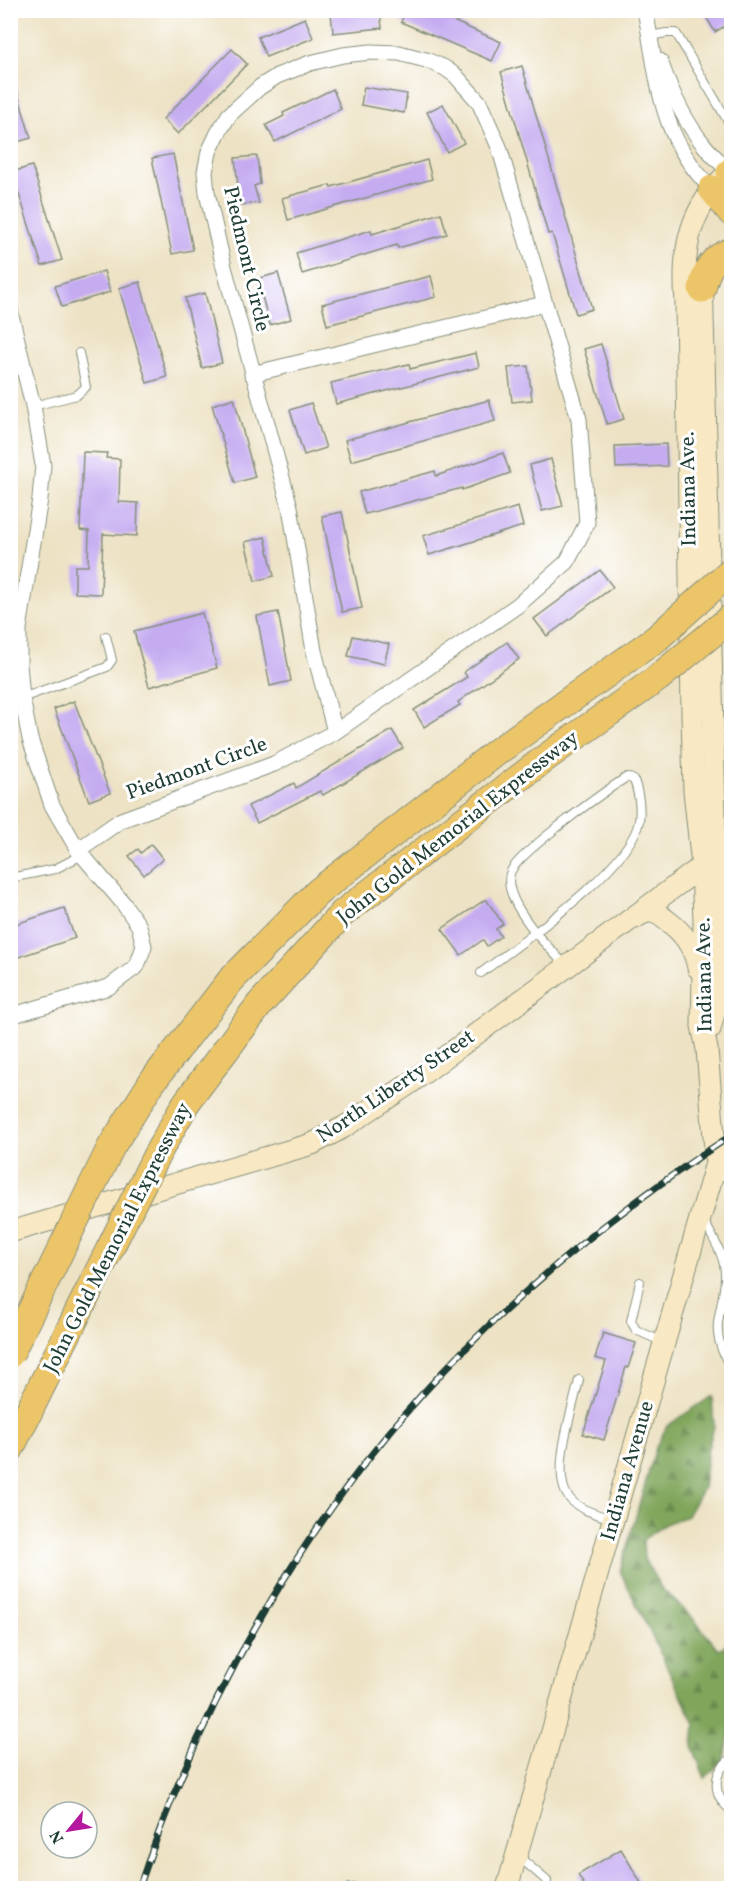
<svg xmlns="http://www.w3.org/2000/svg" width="742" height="1899" font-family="Vollkorn,serif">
	<defs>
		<pattern id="forest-firs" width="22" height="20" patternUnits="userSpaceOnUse" patternTransform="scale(1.5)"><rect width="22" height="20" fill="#80a65c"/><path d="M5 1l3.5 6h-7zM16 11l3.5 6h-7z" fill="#68884d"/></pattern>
	</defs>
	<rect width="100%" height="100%" fill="#fff"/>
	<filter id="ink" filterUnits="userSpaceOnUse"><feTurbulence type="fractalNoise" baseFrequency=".0167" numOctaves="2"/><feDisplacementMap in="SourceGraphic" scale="12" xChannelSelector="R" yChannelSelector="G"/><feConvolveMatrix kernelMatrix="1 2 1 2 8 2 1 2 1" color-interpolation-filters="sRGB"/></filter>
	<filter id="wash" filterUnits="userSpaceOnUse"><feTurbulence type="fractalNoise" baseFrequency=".008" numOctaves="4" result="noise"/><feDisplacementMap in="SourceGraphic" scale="24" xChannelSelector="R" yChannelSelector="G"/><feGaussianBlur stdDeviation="1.35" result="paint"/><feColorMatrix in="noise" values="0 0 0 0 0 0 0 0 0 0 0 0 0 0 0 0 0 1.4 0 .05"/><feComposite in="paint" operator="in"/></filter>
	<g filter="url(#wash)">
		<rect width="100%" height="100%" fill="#ede2c4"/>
		<polygon fill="url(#forest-firs)" stroke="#507248" stroke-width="1.5" points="712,1396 714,1427 708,1448 703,1488 687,1516 665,1524 643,1540 644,1559 661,1588 692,1617 718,1649 731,1643 731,1729 723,1761 705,1778 693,1748 695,1724 620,1571 656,1447 667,1426"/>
		<g id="blocks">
			<g fill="#c5acf1">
				<polygon points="355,10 380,10 382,28 333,33 331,13"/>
				<polygon points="406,10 428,10 501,42 492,61 401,22"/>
				<polygon points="702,10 732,10 732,22 715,32"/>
				<polygon points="305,18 313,38 266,57 258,37"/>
				<polygon points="232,49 247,64 178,134 163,119"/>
				<polygon points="522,66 592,309 576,314 552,233 548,234 501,72"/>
				<polygon points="10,81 14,81 31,138 10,144"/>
				<polygon points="364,87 407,94 404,113 361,105"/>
				<polygon points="333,89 341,109 275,142 266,125 284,116 283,113"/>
				<polygon points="443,104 464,143 447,152 427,112"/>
				<polygon points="173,154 193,250 172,254 152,158"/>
				<polygon points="257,156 260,184 254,186 259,203 240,205 235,158"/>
				<polygon points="427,160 432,179 288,220 282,198 330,185 331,187"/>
				<polygon points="32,166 62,260 42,266 12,172"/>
				<polygon points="441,213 447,234 398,248 397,245 302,274 296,253 371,230 372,234"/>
				<polygon points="104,271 110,292 62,307 55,286"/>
				<polygon points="278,273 291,319 270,325 257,279"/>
				<polygon points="431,276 436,297 327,325 322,304"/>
				<polygon points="140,282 167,377 147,383 119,288"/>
				<polygon points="205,293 222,363 202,368 185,298"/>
				<polygon points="601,344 624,419 607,424 584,349"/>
				<polygon points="476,353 479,367 336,404 331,383 409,364 410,369"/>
				<polygon points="528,366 532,400 512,402 508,368"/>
				<polygon points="234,398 255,477 235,483 212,405"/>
				<polygon points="489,400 495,421 351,461 345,440"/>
				<polygon points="311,403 326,448 304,455 290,410"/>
				<polygon points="666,444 667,466 616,468 615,446"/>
				<polygon points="83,452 107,453 106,458 120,459 119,502 138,503 137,536 103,534 101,594 75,593 75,566 88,566 89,531 80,530"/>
				<polygon points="503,453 510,473 462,490 462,488 365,514 359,492 435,471 436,476"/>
				<polygon points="551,459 563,506 542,511 530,465"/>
				<polygon points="518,507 523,526 429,555 423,536"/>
				<polygon points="342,512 362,608 342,612 322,516"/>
				<polygon points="265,537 274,576 255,581 245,542"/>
				<polygon points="600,570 613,587 547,636 534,619"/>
				<polygon points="278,612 291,681 270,686 257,616"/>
				<polygon points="202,613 217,668 149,687 134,631"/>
				<polygon points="353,636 389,644 384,664 348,656"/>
				<polygon points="507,642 519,659 458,702 460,705 424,727 414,710 467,677 464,672"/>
				<polygon points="74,701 110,793 89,801 54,709"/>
				<polygon points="392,730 403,748 323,795 320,791 257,823 248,806 294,783 296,788"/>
				<polygon points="151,844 163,859 144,875 129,856 138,849 141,853"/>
				<polygon points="486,899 503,924 496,929 501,936 487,946 483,940 461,955 442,929"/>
				<polygon points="64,908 75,938 10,960 10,926"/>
				<polygon points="603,1333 636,1343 628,1368 626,1367 604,1440 583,1434 606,1361 595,1358"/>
				<polygon points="621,1849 644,1888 586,1888 578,1875"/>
			</g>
		</g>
	</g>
	<g filter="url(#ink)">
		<use href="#blocks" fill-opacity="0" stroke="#86907c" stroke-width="1.5"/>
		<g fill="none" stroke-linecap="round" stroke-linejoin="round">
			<defs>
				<g id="service">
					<polyline points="650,36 666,33 676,33 732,128"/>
					<polyline points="33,406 77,395 86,387 79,353"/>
					<polyline points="22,698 107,667 112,660 106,636"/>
					<polyline points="10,878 55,869 82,855"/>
					<path d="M481 973C519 944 631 868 639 821 641 806 639 794 634 780L627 777C605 791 521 851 511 871 502 891 527 922 539 937L566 966"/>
					<path d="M704 1221C712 1237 724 1254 725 1272 726 1290 720 1306 718 1323 716 1339 724 1356 732 1371"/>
					<polyline points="640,1282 631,1321 636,1330 663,1342"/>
					<path d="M579 1380C573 1408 549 1476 570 1499 581 1511 597 1514 612 1519"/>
					<path d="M732 1758C711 1773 712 1796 732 1811"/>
					<polyline points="518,1856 547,1881 545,1888"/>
					<polyline points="349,1888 357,1888"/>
				</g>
				<g id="minor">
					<path d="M645 10C659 80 658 136 712 189"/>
					<path d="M660 61C670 89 684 121 704 145 711 154 721 163 730 172"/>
					<polyline points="10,311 33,406 43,465 40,499 19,629 19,664 22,698 30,739 52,805 78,850 123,903 139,926 144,946 137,966 109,987 10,1016"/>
					<polyline points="252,374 544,304"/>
					<polyline points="78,850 121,820 274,764 335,732 518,605 567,562 587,523 579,419 499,147 479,102 456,76 445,68 426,60 399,53 371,52 343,55 310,63 277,76 260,87 229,115 218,133 209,152 205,172 207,193 224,267 290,507 314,651 335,732"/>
				</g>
				<polyline id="tertiary" points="716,1163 732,1176"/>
				<g id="secondary">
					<polyline points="702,273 715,815 714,857 720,948 715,1010 710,1029"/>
					<path d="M635 918C639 915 643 913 648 912 655 911 660 915 665 919 683 932 694 946 698 968"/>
					<polyline points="10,1232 312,1144 344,1127 409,1084 732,844"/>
					<path d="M507 1888 716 1163 707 1049 702 1026 704 921 702 866 694 791 692 714 686 304C682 254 687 215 723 178"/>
				</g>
				<g id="motorway">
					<polyline points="730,172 732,173"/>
					<polyline points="712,189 732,213"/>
					<path d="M702 289C706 269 712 258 732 251"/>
					<polyline points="152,1082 231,980 318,892 498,751 657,638"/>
					<polyline points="186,1103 260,1004 343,913 548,756 658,678"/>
					<polyline points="10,1449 29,1411"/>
				</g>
			</defs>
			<use href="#service" stroke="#86907c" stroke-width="10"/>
			<use href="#minor" stroke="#86907c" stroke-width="17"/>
			<use href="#tertiary" stroke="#86907c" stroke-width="20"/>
			<use href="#secondary" stroke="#86907c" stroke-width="23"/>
			<use href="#motorway" stroke="#86907c" stroke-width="29"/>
			<use href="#service" stroke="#fff" stroke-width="8"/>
			<use href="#minor" stroke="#fff" stroke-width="15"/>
			<use href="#tertiary" stroke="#fff" stroke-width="18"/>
			<use href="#secondary" stroke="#f8e8c3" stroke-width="21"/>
			<use href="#motorway" stroke="#edc569" stroke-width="27"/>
			<defs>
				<path id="rail" d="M139 1888C205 1691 316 1499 464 1350 545 1269 635 1198 732 1135"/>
			</defs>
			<use href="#rail" stroke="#1f3d34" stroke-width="7"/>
			<use href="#rail" stroke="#fff" stroke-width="4.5" stroke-dasharray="14" stroke-linecap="butt"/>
			<defs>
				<g id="motorway-bridge">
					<polyline points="657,638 732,570"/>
					<polyline points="658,678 732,617"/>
					<polyline points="10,1354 111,1147 152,1082"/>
					<polyline points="29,1411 156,1156 186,1103"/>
				</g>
			</defs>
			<use href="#motorway-bridge" stroke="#86907c" stroke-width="29" stroke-linecap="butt"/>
			<use href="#motorway-bridge" stroke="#edc569" stroke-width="27"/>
		</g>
	</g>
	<g text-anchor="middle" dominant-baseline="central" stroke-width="6" stroke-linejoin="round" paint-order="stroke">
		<g font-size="21" fill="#1f3d34" stroke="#fff">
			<text transform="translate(246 259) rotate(77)">Piedmont Circle</text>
			<text transform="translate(689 489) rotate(-91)">Indiana Ave.</text>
			<text transform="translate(197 769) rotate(-20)">Piedmont Circle</text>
			<text transform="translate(458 828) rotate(-38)">John Gold Memorial Expressway</text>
			<text transform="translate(705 975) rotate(-91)">Indiana Ave.</text>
			<text transform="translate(396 1087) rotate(-34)">North Liberty Street</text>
			<text transform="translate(118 1238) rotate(-63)">John Gold Memorial Expressway</text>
			<text transform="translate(628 1471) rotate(-74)">Indiana Avenue</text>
		</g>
	</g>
	<rect width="742" height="1899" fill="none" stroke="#fff" stroke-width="36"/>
	<g transform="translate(69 1830) rotate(240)"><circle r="28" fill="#ffffff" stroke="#a5b1ae" stroke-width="1.5"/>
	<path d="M0-4.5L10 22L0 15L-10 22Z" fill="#b5179e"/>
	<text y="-9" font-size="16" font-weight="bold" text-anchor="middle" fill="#1f3d34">N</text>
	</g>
</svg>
